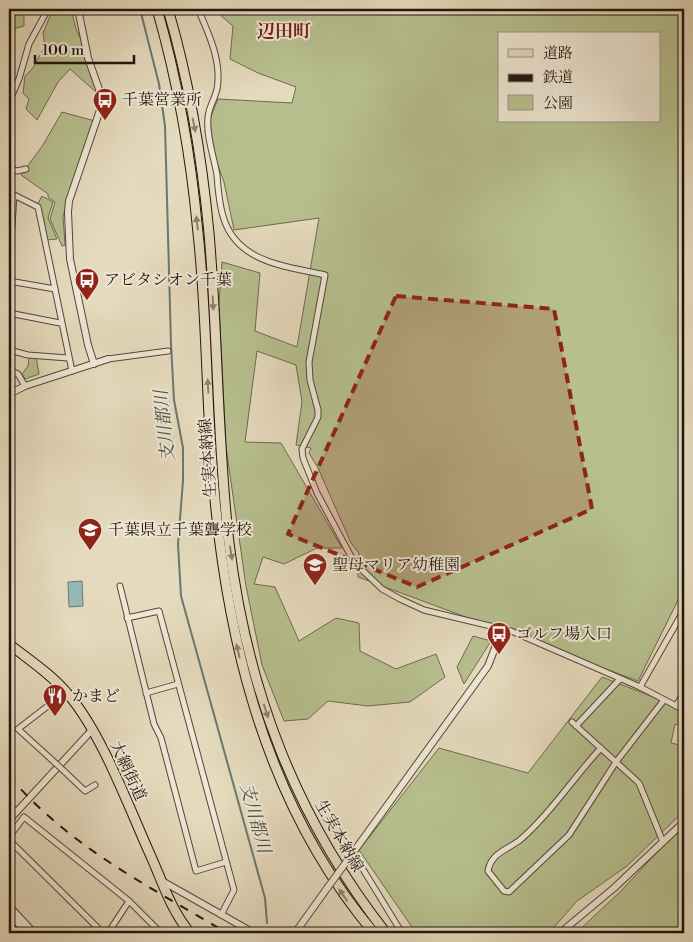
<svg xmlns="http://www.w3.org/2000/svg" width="693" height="942" font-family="'Libre Bodoni','Noto Serif JP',serif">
	<rect width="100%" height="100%" fill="#e5dabd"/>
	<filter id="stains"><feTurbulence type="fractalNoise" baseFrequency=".004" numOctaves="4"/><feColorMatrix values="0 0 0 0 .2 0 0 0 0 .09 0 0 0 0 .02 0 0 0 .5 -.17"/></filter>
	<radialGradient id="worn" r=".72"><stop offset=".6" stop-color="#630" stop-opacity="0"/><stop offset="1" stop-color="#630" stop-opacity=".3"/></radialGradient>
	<g fill="#b7bf8f" stroke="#6c6a4f" fill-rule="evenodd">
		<polygon points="9,9 24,9 24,26 9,30"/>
		<polygon points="53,9 71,9 76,29 91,60 97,93 70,69 58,82 37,120 26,109 29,99 23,93 25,76 33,68 45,46 43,33"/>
		<path d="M213 9H684V588L638 681 358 577 359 553 351 543 318 468 309 453 311 448 296 445 302 402 296 365 257 351 245 442 281 443 342 548H317L284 564 263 557 254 584 275 587 299 641 336 618 359 623 360 651 396 669 436 654 445 677 410 702 368 706 328 701 308 719 284 721 262 665 246 586 226 447 219 303 222 262 260 273 255 331 297 347 319 218 234 230 224 182 205 131 218 99 292 103 296 87 258 73 230 59 233 26ZM499 34H659V121H499Z"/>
		<polygon points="62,112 95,121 63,216 65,245 62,246 50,219 55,202 48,197 48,194 21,175 43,145"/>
		<polygon points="42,196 53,202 48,218 57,239 47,240 37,205"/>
		<polygon points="36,356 39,374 25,379 22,374 28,366 29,357"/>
		<polygon points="473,636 491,641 464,684 457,667"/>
		<polygon points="602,677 684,709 684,726 675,724 671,743 684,746 684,811 627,866 577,901 549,933 416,933 359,850 439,748 528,773"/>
		<polygon points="684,827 684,925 676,933 576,933 621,891 674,834"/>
	</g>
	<polygon fill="#97bab6" stroke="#687873" points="82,581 83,606 69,607 68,582"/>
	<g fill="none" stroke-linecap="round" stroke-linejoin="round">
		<polyline stroke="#687873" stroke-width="2" points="140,9 159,84 165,126 171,344 174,400 183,448 183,481 178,544 181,596 265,898 267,923"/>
		<defs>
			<g id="minor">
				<path d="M198 9C209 34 222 62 217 89 215 99 208 108 208 118 206 136 214 157 217 175 218 189 219 203 223 216 236 263 286 266 325 275L309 362 310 380 318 410V417L302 449 303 458 317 493 354 562 382 589 400 599 424 610 511 631 640 687 684 710"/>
				<polyline points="9,102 19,79 29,44 48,9"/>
				<polyline points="9,168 17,171 26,169"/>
				<polyline points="9,272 14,195 38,207 72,371"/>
				<polyline points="9,281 55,289"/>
				<polyline points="9,313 60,323"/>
				<polyline points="9,350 28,355 68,358"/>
				<polyline points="108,359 168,351"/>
				<polyline points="9,370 18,374 25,386"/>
				<polyline points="120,586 154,724 161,738 196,871 226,862"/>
				<polyline points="127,618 159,611 234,890 221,915"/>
				<polyline points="640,687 684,610"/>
				<polyline points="146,693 178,684"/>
				<polyline points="676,706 684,692"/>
				<polyline points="572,722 639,783 663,842"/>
				<polyline points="576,726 620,679"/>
				<path d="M601 748C573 778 551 813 520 840 507 850 491 853 488 871L504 891 509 892 569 835 616 762 664 700"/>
				<polyline points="51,759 18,729 66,692"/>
				<polyline points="64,771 85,791 95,785"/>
				<polyline points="9,837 24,817 129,901 161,933"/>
				<polyline points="9,840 103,933"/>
				<polyline points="353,853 402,933"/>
				<polyline points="108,933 129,901"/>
			</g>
			<g id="tertiary">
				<polyline points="78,9 88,58 100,92 101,107 69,201 68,212 70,259 88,345 94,364"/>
				<polyline points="9,394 25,386 108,359"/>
				<polyline points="9,820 92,730"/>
				<polyline points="347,861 488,666 498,640 499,629"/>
				<polyline points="162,881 254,933"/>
				<polyline points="9,906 34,933"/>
				<polyline points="9,913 27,933"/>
				<polyline points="295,933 328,887"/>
				<polyline points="560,933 614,888 684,822"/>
			</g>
			<g id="primary">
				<path d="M157 9C178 82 191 157 198 233 206 305 206 378 211 450 222 623 260 798 374 933"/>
				<path d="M168 9C189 81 202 158 209 233 218 336 217 440 229 543 247 689 295 817 386 933"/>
				<path d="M9 644C28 659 51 674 67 693 100 730 128 805 149 852 162 880 170 909 190 933"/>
			</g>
		</defs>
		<use href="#minor" stroke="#52463a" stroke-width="7"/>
		<use href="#tertiary" stroke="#52463a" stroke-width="8"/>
		<use href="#primary" stroke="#21150f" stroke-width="11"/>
		<use href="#minor" stroke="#eee7d4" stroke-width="5"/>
		<use href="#tertiary" stroke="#eee7d4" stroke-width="6"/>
		<use href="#primary" stroke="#e5dabd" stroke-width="9"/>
		<path stroke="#21150f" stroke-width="2" stroke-dasharray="9 9" stroke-linecap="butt" d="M9 776C71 848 147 885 227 933"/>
		<defs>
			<polyline id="minor-bridge" points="51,759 64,771"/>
			<polyline id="tertiary-bridge" points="328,887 347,861"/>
		</defs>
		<use href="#minor-bridge" stroke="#52463a" stroke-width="7" stroke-linecap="butt"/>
		<use href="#tertiary-bridge" stroke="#52463a" stroke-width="8" stroke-linecap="butt"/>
		<use href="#minor-bridge" stroke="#eee7d4" stroke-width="5"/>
		<use href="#tertiary-bridge" stroke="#eee7d4" stroke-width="6"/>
	</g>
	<defs><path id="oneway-solid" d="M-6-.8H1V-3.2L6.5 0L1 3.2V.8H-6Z" transform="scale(1.25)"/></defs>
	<g fill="#8d816f">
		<use href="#oneway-solid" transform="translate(194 125) rotate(78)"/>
		<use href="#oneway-solid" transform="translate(197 223) rotate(-97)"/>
		<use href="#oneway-solid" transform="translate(213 303) rotate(87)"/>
		<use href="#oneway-solid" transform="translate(208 386) rotate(-93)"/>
		<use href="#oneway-solid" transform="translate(231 553) rotate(81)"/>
		<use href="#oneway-solid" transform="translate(238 651) rotate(-103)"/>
		<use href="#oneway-solid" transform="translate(266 711) rotate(72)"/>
		<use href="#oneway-solid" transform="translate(343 895) rotate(-125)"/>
	</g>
	<path fill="#8f2418" fill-opacity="0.2" stroke="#8f2418" stroke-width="4" stroke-dasharray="10 6" stroke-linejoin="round" d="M396 296 554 309 592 509 417 587 288 534Z"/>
	<defs>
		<symbol id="bus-pin" viewBox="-11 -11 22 30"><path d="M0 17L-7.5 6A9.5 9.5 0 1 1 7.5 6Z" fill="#8f2418" stroke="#eee7d4"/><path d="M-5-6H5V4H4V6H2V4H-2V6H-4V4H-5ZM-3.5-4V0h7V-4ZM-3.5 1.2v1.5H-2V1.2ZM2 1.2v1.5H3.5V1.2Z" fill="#fff"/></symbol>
		<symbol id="school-pin" viewBox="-11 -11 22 30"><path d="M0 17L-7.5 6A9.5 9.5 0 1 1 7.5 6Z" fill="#8f2418" stroke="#eee7d4"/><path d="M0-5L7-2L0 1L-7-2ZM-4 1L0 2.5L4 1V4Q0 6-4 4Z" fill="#fff"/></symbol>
		<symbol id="restaurant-pin" viewBox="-11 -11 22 30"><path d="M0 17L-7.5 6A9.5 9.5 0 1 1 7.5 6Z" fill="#8f2418" stroke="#eee7d4"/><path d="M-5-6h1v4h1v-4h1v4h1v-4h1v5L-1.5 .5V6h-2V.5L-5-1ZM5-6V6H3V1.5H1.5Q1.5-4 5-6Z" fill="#fff"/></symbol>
	</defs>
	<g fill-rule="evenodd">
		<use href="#bus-pin" x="91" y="86" width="28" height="38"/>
		<use href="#bus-pin" x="73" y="266" width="28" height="38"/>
		<use href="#school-pin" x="76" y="516" width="28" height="38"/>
		<use href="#school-pin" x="301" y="551" width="28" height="38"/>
		<use href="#bus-pin" x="485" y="620" width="28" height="38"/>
		<use href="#restaurant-pin" x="41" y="682" width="28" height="38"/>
	</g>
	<g text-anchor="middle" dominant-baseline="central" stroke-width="4" stroke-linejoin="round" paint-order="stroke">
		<g font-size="16" fill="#21150f" stroke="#eee7d4" text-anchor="start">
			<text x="122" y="100">千葉営業所</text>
			<text x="104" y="280">アビタシオン千葉</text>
			<text x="108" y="530">千葉県立千葉聾学校</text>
			<text x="332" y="565">聖母マリア幼稚園</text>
			<text x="516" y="634">ゴルフ場入口</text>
			<text x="72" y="696">かまど</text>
		</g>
		<g font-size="16" fill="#21150f" stroke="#eee7d4">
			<text transform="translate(208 458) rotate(-94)">生実本納線</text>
			<text transform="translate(128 771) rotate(65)">大網街道</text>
			<text transform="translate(339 836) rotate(60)">生実本納線</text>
		</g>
		<g font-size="18" font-weight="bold" fill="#7a1f14" stroke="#eee7d4">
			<text x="284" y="31">辺田町</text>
		</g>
		<g font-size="18" font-style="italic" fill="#4a4f49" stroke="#eee7d4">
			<text transform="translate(165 426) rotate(-96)">支川都川</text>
			<text transform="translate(255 818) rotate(75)">支川都川</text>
		</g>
	</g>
	<rect width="693" height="942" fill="none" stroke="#e5dabd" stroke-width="30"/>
	<rect x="10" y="10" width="673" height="922" fill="none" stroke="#21150f" stroke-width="2.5"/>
	<rect x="15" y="15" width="663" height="912" fill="none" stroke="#21150f"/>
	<rect x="498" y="32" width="162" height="90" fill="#eee7d4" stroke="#9c9385"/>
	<rect x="508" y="49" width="25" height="8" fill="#e5dabd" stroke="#9c9385"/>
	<text x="543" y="58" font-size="15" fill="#21150f">道路</text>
	<rect x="508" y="74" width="25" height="8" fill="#21150f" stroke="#9c9385"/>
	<text x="543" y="82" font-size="15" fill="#21150f">鉄道</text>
	<rect x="508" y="95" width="25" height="15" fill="#b7bf8f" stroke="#9c9385"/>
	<text x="543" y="108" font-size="15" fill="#21150f">公園</text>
	<path d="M35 55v8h99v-8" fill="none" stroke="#21150f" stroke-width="2.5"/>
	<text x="42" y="55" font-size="15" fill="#21150f" stroke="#eee7d4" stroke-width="4" paint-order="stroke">100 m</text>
	<rect width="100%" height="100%" filter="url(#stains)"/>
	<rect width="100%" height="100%" fill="url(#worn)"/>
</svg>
